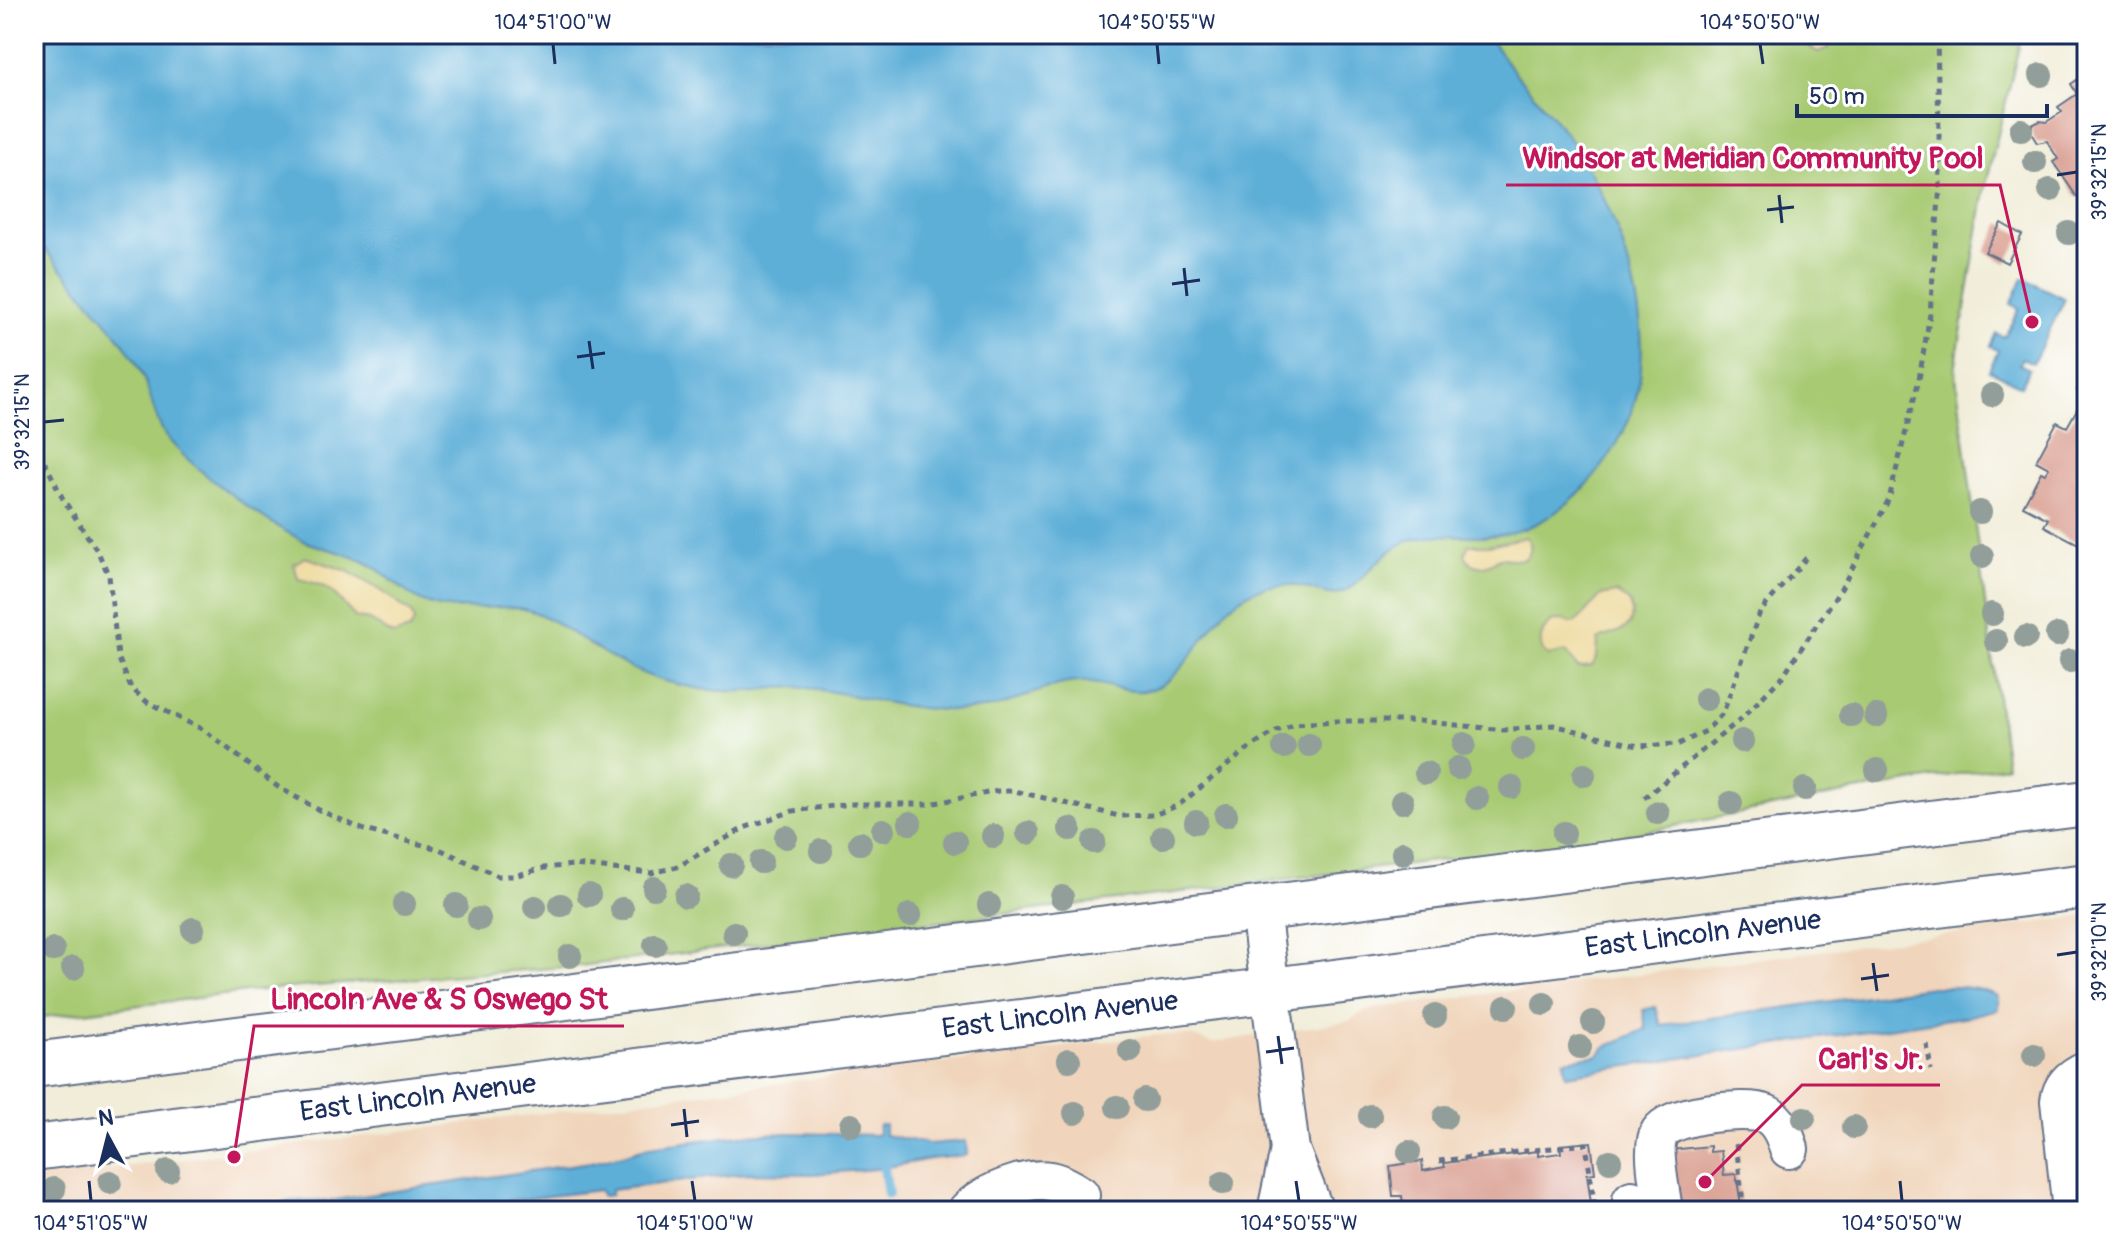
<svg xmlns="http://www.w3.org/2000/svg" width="2121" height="1245" font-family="Pangolin,sans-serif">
	<rect width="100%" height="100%" fill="#fff"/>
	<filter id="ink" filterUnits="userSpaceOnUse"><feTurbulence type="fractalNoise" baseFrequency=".0125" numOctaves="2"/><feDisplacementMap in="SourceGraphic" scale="16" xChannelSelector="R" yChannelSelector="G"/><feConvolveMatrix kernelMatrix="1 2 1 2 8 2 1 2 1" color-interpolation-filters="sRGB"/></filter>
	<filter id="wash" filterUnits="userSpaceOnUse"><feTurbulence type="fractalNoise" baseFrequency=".006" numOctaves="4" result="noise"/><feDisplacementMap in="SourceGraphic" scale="32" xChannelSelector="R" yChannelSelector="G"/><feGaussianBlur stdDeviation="1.8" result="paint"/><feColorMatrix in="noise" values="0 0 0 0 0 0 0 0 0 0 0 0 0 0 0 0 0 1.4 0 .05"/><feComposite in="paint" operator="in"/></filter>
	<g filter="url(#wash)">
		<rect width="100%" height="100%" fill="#f1edd9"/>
		<polygon fill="#f0d5bc" points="2087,916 2087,1211 34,1211 34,1178 1165,1034 1191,1036 1211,1043 1349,1021 1363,1012 1379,1008"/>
		<polygon fill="#a8ca73" stroke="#627c68" stroke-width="2" points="34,34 2022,34 1985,189 1955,369 2006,766 1844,793 1597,841 579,966 263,990 34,1018"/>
		<g fill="#eeda9e" stroke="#84847e" stroke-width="2">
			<path d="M1791 34H1828L1829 48 1818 52C1808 48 1800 35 1791 34Z"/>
			<path d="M1526 537C1533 544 1532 554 1523 560L1499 558C1487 568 1474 571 1465 555L1468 545H1489Z"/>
			<path d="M305 557 345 570 382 591 411 613 414 621 410 630 393 635 369 620 356 618C331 592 336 587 298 579L294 564Z"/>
			<path d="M1616 593 1629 601C1640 635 1615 629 1598 640L1597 658 1592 666 1578 668 1566 652 1548 656 1544 653C1536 641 1544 620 1561 620 1565 620 1569 623 1573 623 1580 621 1595 601 1600 596Z"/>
		</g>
		<g fill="#5dafd8" stroke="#3c6f9b" stroke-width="2">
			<path d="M40 34H1488C1509 71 1541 100 1566 134 1615 200 1657 316 1636 398 1620 459 1564 526 1499 535 1469 539 1441 531 1411 540 1380 550 1363 585 1340 593 1328 597 1316 590 1303 587 1291 584 1278 584 1266 587 1207 599 1193 686 1144 691 1122 693 1103 682 1081 682 1048 682 1017 704 984 709 919 716 869 696 808 688 786 685 765 690 744 691 719 692 693 689 669 682 636 674 606 655 578 637 563 628 550 618 534 612 498 599 456 618 421 601 401 592 388 574 369 564 350 554 329 550 309 543 275 530 188 466 167 437 156 422 154 407 148 390 142 370 130 351 117 335 99 312 79 289 60 267 52 258 42 248 37 236 31 223 34 202 34 186 34 157 32 127 34 97 35 76 39 55 40 34Z"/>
			<polygon points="2023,278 2065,299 2033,363 2022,358 2019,364 2029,369 2021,386 1989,370 1998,351 1990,346 1996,333 2004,337 2019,309 2011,304"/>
			<path d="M1931 987C1953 987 1979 985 1998 997V1009L1970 1016 1566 1075 1564 1060 1599 1055 1605 1047 1646 1029 1643 1010 1656 1007 1661 1025Z"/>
			<path d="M879 1125H885V1135L929 1144 966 1141 967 1155 931 1159 877 1169 812 1174 747 1173 611 1190V1195L602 1196 600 1190 421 1211H267C281 1197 310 1201 328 1201L591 1162 623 1155 649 1147 740 1135 790 1133 878 1135Z"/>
		</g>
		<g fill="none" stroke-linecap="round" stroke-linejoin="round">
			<polyline stroke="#5dafd8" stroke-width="10" points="882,1156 888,1194"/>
		</g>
		<g id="blocks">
			<g fill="#d99d8f">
				<polygon points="2087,73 2087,210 2083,204 2086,202 2081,194 2077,197 2053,162 2058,159 2047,141 2037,143 2031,133 2032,125 2040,121 2046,122 2062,112 2058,107 2077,94 2071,84"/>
				<polygon points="2001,223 2022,235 2007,263 1985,252"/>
				<polygon points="2087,370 2087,544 2084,542 2082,546 2044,526 2048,519 2023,506 2041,472 2045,474 2049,468 2036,461 2057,422 2067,427 2076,411 2080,414 2082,411 2077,409 2085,394 2077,390"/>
				<polygon points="2087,1119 2087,1165 2085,1165 2082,1120"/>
				<polygon points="1591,1142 1595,1173 1587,1174 1592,1211 1404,1211 1402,1196 1393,1196 1390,1166 1422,1161 1423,1171 1445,1167 1444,1163 1538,1151 1538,1156 1561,1153 1560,1145"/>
				<polygon points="1710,1146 1710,1152 1721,1151 1724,1175 1736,1174 1742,1211 1669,1211 1670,1150"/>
			</g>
		</g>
	</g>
	<g filter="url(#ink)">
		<use href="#blocks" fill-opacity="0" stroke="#667289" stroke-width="2"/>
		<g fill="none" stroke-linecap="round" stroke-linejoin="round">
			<defs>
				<g id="minor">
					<polyline points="1260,909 1290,1150 1314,1211"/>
					<polyline points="1632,1200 1634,1211"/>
					<path d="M967 1211C985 1193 1032 1173 1057 1183 1065 1186 1073 1191 1080 1195"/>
					<polyline points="1277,1211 1290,1150"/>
					<path d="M1663 1211C1661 1193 1650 1147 1660 1132 1671 1114 1747 1106 1766 1114 1779 1120 1785 1135 1789 1149"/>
					<path d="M2072 1211 2060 1101C2062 1085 2073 1076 2087 1070"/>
				</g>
				<g id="major">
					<polyline points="34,1065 2087,803"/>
					<polyline points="34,1148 2087,886"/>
				</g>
			</defs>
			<use href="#minor" stroke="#667289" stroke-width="42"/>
			<use href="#major" stroke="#667289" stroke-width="48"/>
			<g stroke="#667289" stroke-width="5" stroke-dasharray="6 6" stroke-linecap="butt">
				<polyline points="34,440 63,499 98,552 109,576 118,657 131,688 147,702 204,730 278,787 319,810 364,830 439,849 498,876 514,876 544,868 574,865 651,873 677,867 744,828 793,811 850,804 930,804 998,791 1015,791 1119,816 1154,815 1179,805 1245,751 1276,731 1296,724 1334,721 1419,721 1504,730 1553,725 1638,746 1679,744 1706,731 1723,713 1760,612 1808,556"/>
				<polyline points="1644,798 1741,719 1782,677 1841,589 1889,499 1919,379 1930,314 1940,185 1937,34"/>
				<polyline points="1927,1044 1931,1070"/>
				<polyline points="1736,1144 1744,1211"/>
				<polyline points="1439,1161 1586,1144 1594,1202"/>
				<polyline points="655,1206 656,1211"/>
			</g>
			<use href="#minor" stroke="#fff" stroke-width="38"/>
			<use href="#major" stroke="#fff" stroke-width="44"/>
		</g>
		<g fill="#929e99">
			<circle cx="2041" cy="75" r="12"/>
			<circle cx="2021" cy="130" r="12"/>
			<circle cx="2035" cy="162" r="12"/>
			<circle cx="2050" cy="190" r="12"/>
			<circle cx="2069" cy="233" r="12"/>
			<circle cx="1992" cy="395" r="12"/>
			<circle cx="1980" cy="512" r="12"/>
			<circle cx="1982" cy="556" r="12"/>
			<circle cx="1992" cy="614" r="12"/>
			<circle cx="2057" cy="635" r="12"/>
			<circle cx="2026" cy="637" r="12"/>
			<circle cx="1996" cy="641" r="12"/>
			<circle cx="2070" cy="661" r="12"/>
			<circle cx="1706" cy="699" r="12"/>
			<circle cx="1851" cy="715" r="12"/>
			<circle cx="1876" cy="716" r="12"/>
			<circle cx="1742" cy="741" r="12"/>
			<circle cx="1464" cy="744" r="12"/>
			<circle cx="1309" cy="745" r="12"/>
			<circle cx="1284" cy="747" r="12"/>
			<circle cx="1523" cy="749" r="12"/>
			<circle cx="1458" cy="768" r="12"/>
			<circle cx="1877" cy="770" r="12"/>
			<circle cx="1426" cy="773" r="12"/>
			<circle cx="1584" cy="775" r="12"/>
			<circle cx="1511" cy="787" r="12"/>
			<circle cx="1805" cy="789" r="12"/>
			<circle cx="1477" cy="798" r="12"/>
			<circle cx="1402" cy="802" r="12"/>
			<circle cx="1731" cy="803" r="12"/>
			<circle cx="1658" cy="813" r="12"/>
			<circle cx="1226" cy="815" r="12"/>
			<circle cx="1196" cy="822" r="12"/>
			<circle cx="910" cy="823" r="12"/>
			<circle cx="1070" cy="829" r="12"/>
			<circle cx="883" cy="830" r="12"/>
			<circle cx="1028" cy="833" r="12"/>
			<circle cx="1564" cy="833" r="12"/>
			<circle cx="993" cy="836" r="12"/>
			<circle cx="786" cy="837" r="12"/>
			<circle cx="1163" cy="837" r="12"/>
			<circle cx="955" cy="842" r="12"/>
			<circle cx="1094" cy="842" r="12"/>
			<circle cx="860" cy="843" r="12"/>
			<circle cx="821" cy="851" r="12"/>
			<circle cx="1403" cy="853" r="12"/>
			<circle cx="761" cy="862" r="12"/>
			<circle cx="731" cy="865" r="12"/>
			<circle cx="654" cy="888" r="12"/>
			<circle cx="589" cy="895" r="12"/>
			<circle cx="686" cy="896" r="12"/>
			<circle cx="1062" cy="897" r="12"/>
			<circle cx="404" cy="904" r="12"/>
			<circle cx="456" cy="905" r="12"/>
			<circle cx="561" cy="905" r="12"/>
			<circle cx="989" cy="905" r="12"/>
			<circle cx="535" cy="907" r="12"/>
			<circle cx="622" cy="909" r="12"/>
			<circle cx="910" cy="915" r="12"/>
			<circle cx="479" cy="919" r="12"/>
			<circle cx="193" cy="929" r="12"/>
			<circle cx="734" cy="933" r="12"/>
			<circle cx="655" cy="945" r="12"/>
			<circle cx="53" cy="950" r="12"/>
			<circle cx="570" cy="956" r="12"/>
			<circle cx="73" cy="968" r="12"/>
			<circle cx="1544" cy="1004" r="12"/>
			<circle cx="1506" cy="1007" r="12"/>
			<circle cx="1435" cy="1016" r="12"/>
			<circle cx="1593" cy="1022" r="12"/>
			<circle cx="1580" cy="1047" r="12"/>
			<circle cx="1130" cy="1051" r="12"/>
			<circle cx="2034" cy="1055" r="12"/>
			<circle cx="1069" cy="1060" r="12"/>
			<circle cx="1145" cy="1100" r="12"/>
			<circle cx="1117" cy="1107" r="12"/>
			<circle cx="1075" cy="1113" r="12"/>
			<circle cx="1370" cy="1116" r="12"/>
			<circle cx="1445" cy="1117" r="12"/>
			<circle cx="1804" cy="1118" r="12"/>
			<circle cx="851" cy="1125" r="12"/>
			<circle cx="1854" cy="1127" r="12"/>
			<circle cx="1409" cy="1152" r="12"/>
			<circle cx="1610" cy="1161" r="12"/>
			<circle cx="168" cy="1171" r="12"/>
			<circle cx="110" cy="1182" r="12"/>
			<circle cx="1223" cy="1183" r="12"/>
			<circle cx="54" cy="1189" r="12"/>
		</g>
	</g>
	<path fill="none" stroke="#1b2f5e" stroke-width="3" d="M553 44 555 64M1157 44 1159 64M1760 44 1763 64M2057 175 2077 172M1779 195 1782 223M1767 210 1794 207M1184 268 1187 296M1172 284 1200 280M589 341 593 369M577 357 605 353M44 422 64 420M2057 955 2077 952M1873 963 1877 991M1861 979 1889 975M1278 1036 1282 1064M1266 1052 1294 1048M684 1109 687 1137M671 1125 699 1121M89 1181 91 1201M692 1181 695 1201M1296 1181 1299 1201M1900 1181 1902 1201"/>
	<g text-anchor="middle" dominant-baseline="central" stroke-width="6" stroke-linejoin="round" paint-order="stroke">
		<g font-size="28" fill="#1b2f5e" stroke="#fff">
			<text transform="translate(1703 934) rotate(-7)">East Lincoln Avenue</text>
			<text transform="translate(1060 1015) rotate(-7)">East Lincoln Avenue</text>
			<text transform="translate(418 1098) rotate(-7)">East Lincoln Avenue</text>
		</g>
	</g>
	<path fill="none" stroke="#c2185b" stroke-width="3" d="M2032 322L2000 185H1506M234 1157L254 1026H624M1705 1182L1802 1085H1940"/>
	<g fill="#c2185b" stroke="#fff" stroke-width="3">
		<circle cx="2032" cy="322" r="8"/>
		<circle cx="234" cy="1157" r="8"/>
		<circle cx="1705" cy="1182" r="8"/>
	</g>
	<g font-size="30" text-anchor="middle" font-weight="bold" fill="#c2185b" stroke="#fff" stroke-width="6" stroke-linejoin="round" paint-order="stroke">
		<text x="1753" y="168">Windsor at Meridian Community Pool</text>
		<text x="439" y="1009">Lincoln Ave &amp; S Oswego St</text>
		<text x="1871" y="1069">Carl's Jr.</text>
	</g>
	<rect width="2121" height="1245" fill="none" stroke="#fff" stroke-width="88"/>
	<g transform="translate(108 1137) rotate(353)" stroke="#ffffff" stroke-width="6" paint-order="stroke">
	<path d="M0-6L14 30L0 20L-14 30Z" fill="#1b2f5e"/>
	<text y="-12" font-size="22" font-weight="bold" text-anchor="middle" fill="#1b2f5e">N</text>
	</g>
	<path d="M1797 104v12h250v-12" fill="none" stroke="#1b2f5e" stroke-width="4"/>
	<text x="1809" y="104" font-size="24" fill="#1b2f5e" stroke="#ffffff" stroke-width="6" paint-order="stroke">50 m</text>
	<rect x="44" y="44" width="2033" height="1157" fill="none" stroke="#1b2f5e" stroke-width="3"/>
	<g font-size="20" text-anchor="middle" fill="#1b2f5e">
		<text x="553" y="29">104°51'00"W</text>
		<text x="1157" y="29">104°50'55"W</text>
		<text x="1760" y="29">104°50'50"W</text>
		<text transform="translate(2099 172) rotate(-90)" y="7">39°32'15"N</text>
		<text transform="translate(22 422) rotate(-90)" y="7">39°32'15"N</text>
		<text transform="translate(2099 952) rotate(-90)" y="7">39°32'10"N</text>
		<text x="91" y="1230">104°51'05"W</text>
		<text x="695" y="1230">104°51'00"W</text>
		<text x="1299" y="1230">104°50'55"W</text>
		<text x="1902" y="1230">104°50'50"W</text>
	</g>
</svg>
